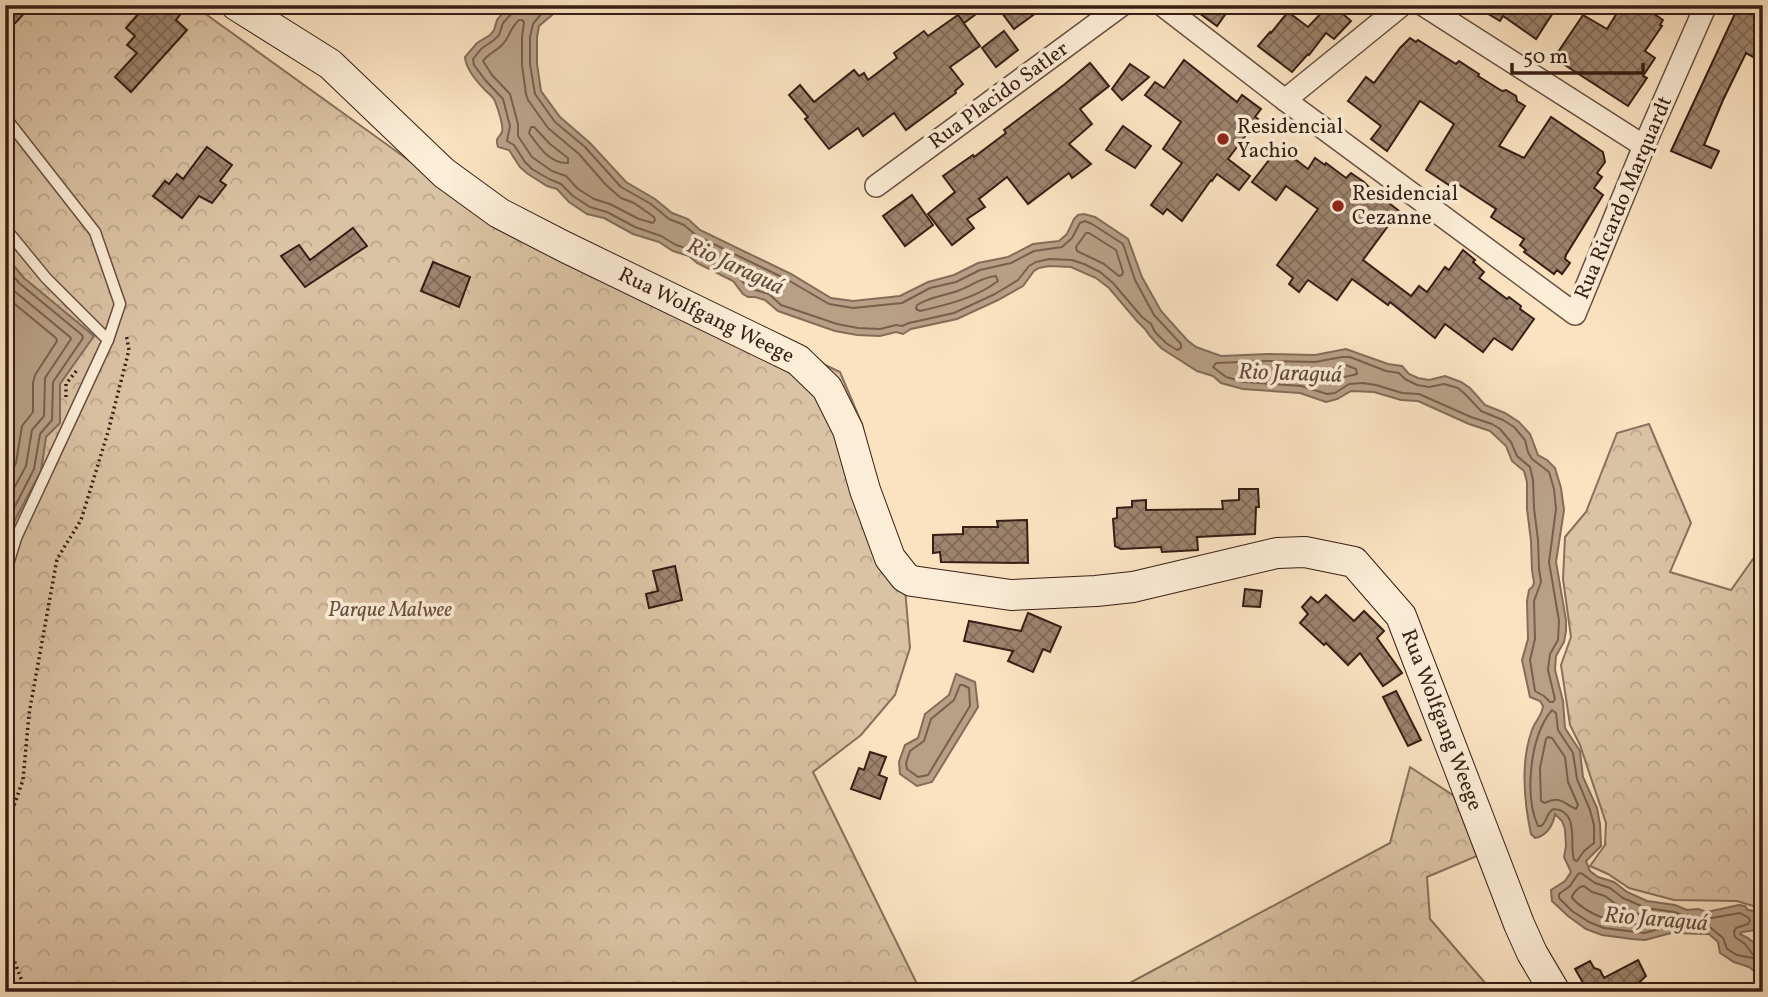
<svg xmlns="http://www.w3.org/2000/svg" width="1768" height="997" font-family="Vollkorn,serif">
	<defs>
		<pattern id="forest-crowns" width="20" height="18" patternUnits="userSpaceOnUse" patternTransform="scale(1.75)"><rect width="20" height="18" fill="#dac2a4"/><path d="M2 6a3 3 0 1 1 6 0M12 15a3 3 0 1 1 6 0" fill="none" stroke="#bca68c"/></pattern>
		<pattern id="building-cross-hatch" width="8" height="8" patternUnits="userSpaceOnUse" patternTransform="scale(1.75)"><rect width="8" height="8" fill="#9d846e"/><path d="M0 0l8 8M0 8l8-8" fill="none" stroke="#816b59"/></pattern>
	</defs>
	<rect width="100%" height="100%" fill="#fbe3c2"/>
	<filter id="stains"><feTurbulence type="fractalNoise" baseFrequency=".00286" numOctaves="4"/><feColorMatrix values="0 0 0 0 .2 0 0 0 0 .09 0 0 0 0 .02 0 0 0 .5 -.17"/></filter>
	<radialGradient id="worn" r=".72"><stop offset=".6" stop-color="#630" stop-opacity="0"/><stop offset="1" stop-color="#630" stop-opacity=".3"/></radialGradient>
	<g fill="url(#forest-crowns)" stroke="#88705c" stroke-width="2">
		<polygon points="5,5 193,5 432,177 840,372 862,424 880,495 902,552 910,648 895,695 861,735 813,772 921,992 5,992"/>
		<polygon points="1649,424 1691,523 1670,572 1731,590 1763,545 1763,909 1737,901 1674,900 1629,888 1608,874 1590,866 1605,845 1606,823 1580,745 1570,725 1561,665 1571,637 1563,579 1565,537 1586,512 1617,433"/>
		<polygon points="1410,767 1454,796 1477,856 1427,877 1430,919 1493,992 1113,992 1390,843"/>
	</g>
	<g fill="#b8a087" stroke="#846c59" stroke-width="2">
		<path d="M509 5H564L539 26 537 37V64L541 91 560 117 590 143 626 182 655 199 672 213 688 219 700 230 791 274 831 298 853 301 900 296 928 282 954 275 978 263 1008 257 1033 244 1059 241 1067 234 1074 219 1078 215 1084 214 1095 217 1128 239 1142 277 1161 311 1187 340 1196 347 1221 356 1268 354 1315 355 1346 349 1388 364 1402 366 1409 374 1418 378 1429 380 1445 376 1461 382 1470 388 1485 405 1505 413 1519 422 1530 434 1538 455 1547 460 1555 468 1561 488 1564 510 1556 562 1566 620V631L1564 642 1556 656 1555 670 1563 701 1565 728 1580 751 1583 777 1597 808 1600 824 1601 846 1586 861 1590 871 1598 877 1614 882 1627 892 1647 901 1675 905 1687 910 1698 909 1707 912 1739 905 1745 906 1748 910 1763 912V929L1742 932 1740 934 1748 938 1763 950V978L1749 967 1734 962 1720 953 1718 942 1709 934 1671 933 1645 940 1632 939 1602 935 1586 929 1568 916 1552 901 1551 890 1565 881 1571 872 1564 857 1566 846 1565 829 1562 821 1555 814C1553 825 1547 836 1535 838L1531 834C1524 801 1520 763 1532 730 1535 721 1542 716 1543 706L1540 701 1530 697 1522 660 1528 639 1527 601 1529 590 1533 586 1534 582 1532 570 1531 541 1527 509V482L1524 471 1512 461 1506 446 1490 431 1469 424 1418 401 1401 400 1374 392 1351 391 1337 399 1326 402 1300 393 1243 389 1221 383 1213 376 1197 371 1161 348 1150 336 1145 329 1137 321 1109 288 1096 278 1071 267 1049 266 1039 268 1034 271 1023 286 998 300 957 319 911 329 903 334 896 332 880 336 857 335 835 331 778 311 765 300 755 297H748L743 294 733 281 697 263 689 256 673 251 659 242 633 234 604 218 587 214 569 202 557 189 547 186 528 174 520 167 509 150 498 147C495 136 499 139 502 132 504 127 498 109 496 104 495 98 490 95 486 91 477 82 466 70 465 57L477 43 490 35 494 30 497 20Z"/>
		<polygon points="5,255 24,278 94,336 60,384 60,423 46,437 41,471 16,518 5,545"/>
		<polygon points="956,674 975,682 978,707 932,782 917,786 900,774 899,762 905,745 918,738 925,714 949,695"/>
	</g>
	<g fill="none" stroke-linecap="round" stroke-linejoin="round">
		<g stroke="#785f4e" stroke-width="2">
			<polyline points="515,5 513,12 503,23 499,35 494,40 481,49 473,59 474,65 486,81 503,99 510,126 507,141 514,145 525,162 532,169 549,179 561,184 573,196 590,207 607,212 635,227 661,236 676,245 692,250 701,257 737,275 748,288 769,294 781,305 837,324 858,328 880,329 896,325 902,326 909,323 954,313 995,294 1018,280 1029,266 1036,262 1049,259 1072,260 1084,264 1100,272 1113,283 1142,317 1151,324 1155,332 1166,343 1177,350 1181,348 1181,344 1154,315 1135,280 1123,244 1092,224 1085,221 1080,223 1072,238 1062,247 1034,251 1011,263 980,270 956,282 930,288 902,303 853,308 829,304 788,280 697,236 684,225 669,219 651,204 621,187 585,147 555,122 535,94 530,64 530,37 533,24 542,13 553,5"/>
			<path d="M519 20H522L524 22 522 37V65L526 94 528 100 548 128 579 154 606 185 621 198 634 203 654 217 655 220 653 223 639 219 610 204 594 199 578 189 566 176 552 171 532 157 518 136V124L510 94 492 75 483 61C488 54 496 51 502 45 510 37 509 29 519 20Z"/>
			<path d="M531 127H534L550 144 568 158V163C550 164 539 147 529 133Z"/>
			<polygon points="1086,233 1089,233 1116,250 1123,272 1122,275 1119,276 1104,264 1077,251 1076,247"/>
			<polyline points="5,266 19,283 82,335 83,338 53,382 52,420 40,434 34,469 5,526"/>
			<path d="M996 276 998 281C976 298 946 305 920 311L916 309 917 305C931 296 945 296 960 290 973 285 982 277 996 276Z"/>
			<polyline points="5,280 13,290 70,337 71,339 45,378 44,416 32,430 26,466 5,505"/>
			<polyline points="5,296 56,338 57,341 35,375 33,383 33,412 22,426 16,463 5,483"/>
			<polygon points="1342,357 1350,357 1386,371 1399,373 1405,379 1417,385 1429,387 1444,384 1458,388 1465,394 1481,411 1503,420 1514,427 1525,440 1528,452 1532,459 1549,472 1554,489 1556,509 1549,562 1559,621 1558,640 1550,654 1548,670 1555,699 1553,702 1550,702 1544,696 1535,691 1530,660 1535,639 1534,601 1541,582 1539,569 1538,540 1534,508 1533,480 1530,467 1517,456 1511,442 1500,429 1492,424 1471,417 1419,394 1402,393 1376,385 1363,383 1349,384 1335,393 1327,394 1301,386 1244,382 1226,377 1213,367 1216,363 1268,361 1315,362"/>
			<polygon points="1346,365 1356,369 1357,374 1340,378 1331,384 1304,378 1302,375 1304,371 1332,369"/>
			<polygon points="960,685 963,685 969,688 970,706 928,775 918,777 907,769 906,763 910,751 924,741 931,719 954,700"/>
			<path d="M1552 710 1556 713 1558 730 1573 753 1577 779 1590 810 1594 825V843L1584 851 1577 861 1574 860C1569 844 1580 811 1554 809 1546 812 1548 821 1541 826H1538C1524 795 1530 736 1552 710Z"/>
			<path d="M1548 737 1552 738 1565 757 1568 782 1578 805 1576 809C1563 804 1562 795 1545 803L1541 801 1540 768 1546 739Z"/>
			<path d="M1584 886 1592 892 1605 896 1620 907 1646 917 1647 922C1626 930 1587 915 1572 898 1572 894 1579 886 1584 886Z"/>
			<polyline points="1763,956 1754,956 1745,944 1735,937 1734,932 1736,928 1748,924 1750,921 1749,918 1740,913 1706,919 1697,916 1685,916 1674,912 1646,908 1623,898 1610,888 1595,883 1581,873 1578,874 1570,886 1559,894 1559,898 1572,911 1589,922 1604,928 1644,933 1670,926 1704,926 1711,928 1723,938 1727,949 1737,955 1753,958 1763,969"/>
		</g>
	</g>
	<g fill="url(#building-cross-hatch)" stroke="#371e14" stroke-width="2">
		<polygon points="5,5 32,5 5,34"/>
		<polygon points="146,5 177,5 183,11 176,20 187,30 131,92 115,77 137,53 127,45 135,36 126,28"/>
		<polygon points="950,5 988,5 964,23"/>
		<polygon points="996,5 1047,5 1014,29"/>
		<polygon points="1188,5 1232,5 1217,26"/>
		<polygon points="1329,5 1333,5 1351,21 1334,39 1326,33 1309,55 1308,54 1292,72 1258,46 1270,32 1271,33 1288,12 1308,27"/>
		<polygon points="1473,5 1558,5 1536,39 1503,16 1500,21"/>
		<polygon points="1622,5 1641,5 1663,20 1660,25 1662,26 1645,51 1655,58 1643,76 1647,78 1628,106 1554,58 1583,15 1607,29"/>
		<polygon points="1739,5 1763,5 1763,51 1759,60 1746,53 1723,100 1704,145 1719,151 1711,168 1671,151"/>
		<polygon points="958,15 980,46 950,67 963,84 955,91 956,93 906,130 894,113 863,136 858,128 829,149 805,119 808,117 789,95 800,85 814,102 854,70 859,76 864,73 868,80 897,58 894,53 924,31 928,36"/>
		<polygon points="1004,31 1018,50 996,67 982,48"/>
		<polygon points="1410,38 1416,42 1418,40 1456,64 1459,61 1479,74 1478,76 1502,91 1506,90 1516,96 1517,101 1525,106 1499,146 1524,158 1551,117 1603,152 1605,162 1597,173 1602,177 1594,188 1603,195 1566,255 1565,259 1570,263 1562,274 1557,270 1554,274 1524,252 1526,250 1520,245 1524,239 1491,217 1496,209 1455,182 1452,187 1426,170 1454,124 1420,101 1387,151 1371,139 1381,126 1348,101 1366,77 1374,83 1400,48"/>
		<polygon points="1184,60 1237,102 1242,95 1261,109 1255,117 1258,119 1228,159 1250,176 1239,190 1217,174 1212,181 1211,180 1182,221 1167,209 1163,214 1151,205 1182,163 1163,149 1181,122 1145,95 1155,82 1164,88"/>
		<polygon points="1090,63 1109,86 1080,109 1092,124 1069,144 1091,164 1072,178 1069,173 1028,204 1007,177 979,199 985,207 967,219 974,228 952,245 928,214 955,192 943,176 973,155 974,157 1006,133 1004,130 1065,84"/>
		<polygon points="1130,64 1149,77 1122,100 1112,89"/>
		<polygon points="1123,126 1151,146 1135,168 1106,150"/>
		<polygon points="207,147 232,165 220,181 226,185 212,203 199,196 182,218 153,196 165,181 169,184 177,174 183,179"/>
		<polygon points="1279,147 1308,169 1315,158 1325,165 1326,163 1346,178 1351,173 1364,182 1382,201 1384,199 1399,211 1363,260 1411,296 1419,286 1427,292 1445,267 1449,270 1463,250 1475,260 1473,262 1484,272 1479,278 1507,299 1509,297 1521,306 1520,309 1534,319 1512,350 1494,338 1483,352 1445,324 1435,338 1390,302 1388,305 1352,279 1337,300 1308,280 1299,292 1289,284 1293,278 1277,265 1318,209 1286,186 1276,200 1252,182"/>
		<polygon points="912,195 933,225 905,246 883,216"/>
		<polygon points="353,228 367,246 305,287 281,256 299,245 310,260"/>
		<polygon points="433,262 470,277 459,307 421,291"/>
		<polygon points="1239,489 1258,489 1259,507 1256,507 1255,534 1197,537 1198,550 1162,552 1161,547 1121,549 1115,546 1113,519 1117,518 1117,508 1132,507 1132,501 1146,500 1146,510 1223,509 1222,501 1239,500"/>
		<polygon points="1027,520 1028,563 941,562 940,552 933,553 933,535 963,534 963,527 998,527 997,521"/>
		<polygon points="675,566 682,600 649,608 646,594 658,591 653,571"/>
		<polygon points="1245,589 1262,591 1260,607 1243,606"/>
		<polygon points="1326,595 1354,621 1364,611 1384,631 1377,638 1402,673 1383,686 1360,653 1348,665 1326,643 1324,645 1300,623 1308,614 1302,607 1311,597 1318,603"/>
		<polygon points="1028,613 1061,627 1050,652 1043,649 1033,672 1008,661 1013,651 964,641 969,621 1021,631"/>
		<polygon points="1396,691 1421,740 1408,746 1383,697"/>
		<polygon points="870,752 886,757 879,775 887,778 880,799 851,789 859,768 864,770"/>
		<polygon points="1638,960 1646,976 1629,992 1578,992 1586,988 1575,969 1590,961 1594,968 1600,970 1604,978"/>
	</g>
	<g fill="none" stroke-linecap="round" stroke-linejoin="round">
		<defs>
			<g id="lane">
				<polyline points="5,117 95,232 120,304 108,340"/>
				<polyline points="5,228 46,278 108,340 16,538 5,574"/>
			</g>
			<g id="street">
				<polyline points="1162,5 1285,100 1575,314 1644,146 1706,5"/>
				<polyline points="1423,5 1644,146"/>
				<polyline points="1285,100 1402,5"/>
				<polyline points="876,186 1122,5"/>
			</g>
			<polyline id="secondary" points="236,5 330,64 444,173 499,213 565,247 798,360 827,388 848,430 865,490 890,558 905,577 912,581 1011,595 1096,591 1133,587 1277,553 1305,552 1354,562 1401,616 1519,924 1532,953 1555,992"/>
		</defs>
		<use href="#lane" stroke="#684f40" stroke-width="13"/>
		<use href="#street" stroke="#684f40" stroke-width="24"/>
		<use href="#secondary" stroke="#371e14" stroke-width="32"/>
		<g stroke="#371e14" stroke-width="3.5" stroke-dasharray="2 3.5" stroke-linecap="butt">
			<polyline points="66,397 66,384 77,370"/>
			<polyline points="5,831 23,780 29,714 57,559 81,520 108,432 129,350 126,334"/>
			<polyline points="5,936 26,992"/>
		</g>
		<use href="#lane" stroke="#fcedd7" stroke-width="10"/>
		<use href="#street" stroke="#fcedd7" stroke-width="21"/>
		<use href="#secondary" stroke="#fcedd7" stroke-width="30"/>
	</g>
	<g fill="#8f2418" stroke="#fcedd7" stroke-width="2.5">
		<circle cx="1223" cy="139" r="7"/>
		<circle cx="1338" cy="206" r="7"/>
	</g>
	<g text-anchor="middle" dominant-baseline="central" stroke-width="7" stroke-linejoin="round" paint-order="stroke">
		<g font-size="21" fill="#371e14" stroke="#fcedd7">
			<text transform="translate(999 96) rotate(-36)">Rua Placido Satler</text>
			<text transform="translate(1624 198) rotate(-67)">Rua Ricardo Marquardt</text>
			<text transform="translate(706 316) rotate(26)">Rua Wolfgang Weege</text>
			<text transform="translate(1441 720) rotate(69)">Rua Wolfgang Weege</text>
		</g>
		<g font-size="21" fill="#371e14" stroke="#fcedd7" text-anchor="start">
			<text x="1237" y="127">Residencial<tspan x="1237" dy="24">Yachio</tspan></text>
			<text x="1352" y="194">Residencial<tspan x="1352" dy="24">Cezanne</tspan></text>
		</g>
		<g font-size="21" font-style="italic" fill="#684f3f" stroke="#fcedd7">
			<text x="390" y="610">Parque Malwee</text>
		</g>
		<g font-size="23" font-style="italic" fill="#644c3c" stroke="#fcedd7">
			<text transform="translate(735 267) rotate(25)">Rio Jaraguá</text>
			<text transform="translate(1290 374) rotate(2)">Rio Jaraguá</text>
			<text transform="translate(1656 920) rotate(5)">Rio Jaraguá</text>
		</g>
	</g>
	<rect width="1768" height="997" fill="none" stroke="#fbe3c2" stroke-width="28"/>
	<rect x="7" y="7" width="1754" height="983" fill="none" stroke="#371e14" stroke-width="3.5"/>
	<rect x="14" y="14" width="1740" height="969" fill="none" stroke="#371e14" stroke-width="2"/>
	<path d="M1512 63v10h131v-10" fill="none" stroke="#371e14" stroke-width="3.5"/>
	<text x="1523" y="63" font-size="21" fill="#371e14" stroke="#fcedd7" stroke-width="5" paint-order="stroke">50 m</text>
	<rect width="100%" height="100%" filter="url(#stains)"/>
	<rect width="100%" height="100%" fill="url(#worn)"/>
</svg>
